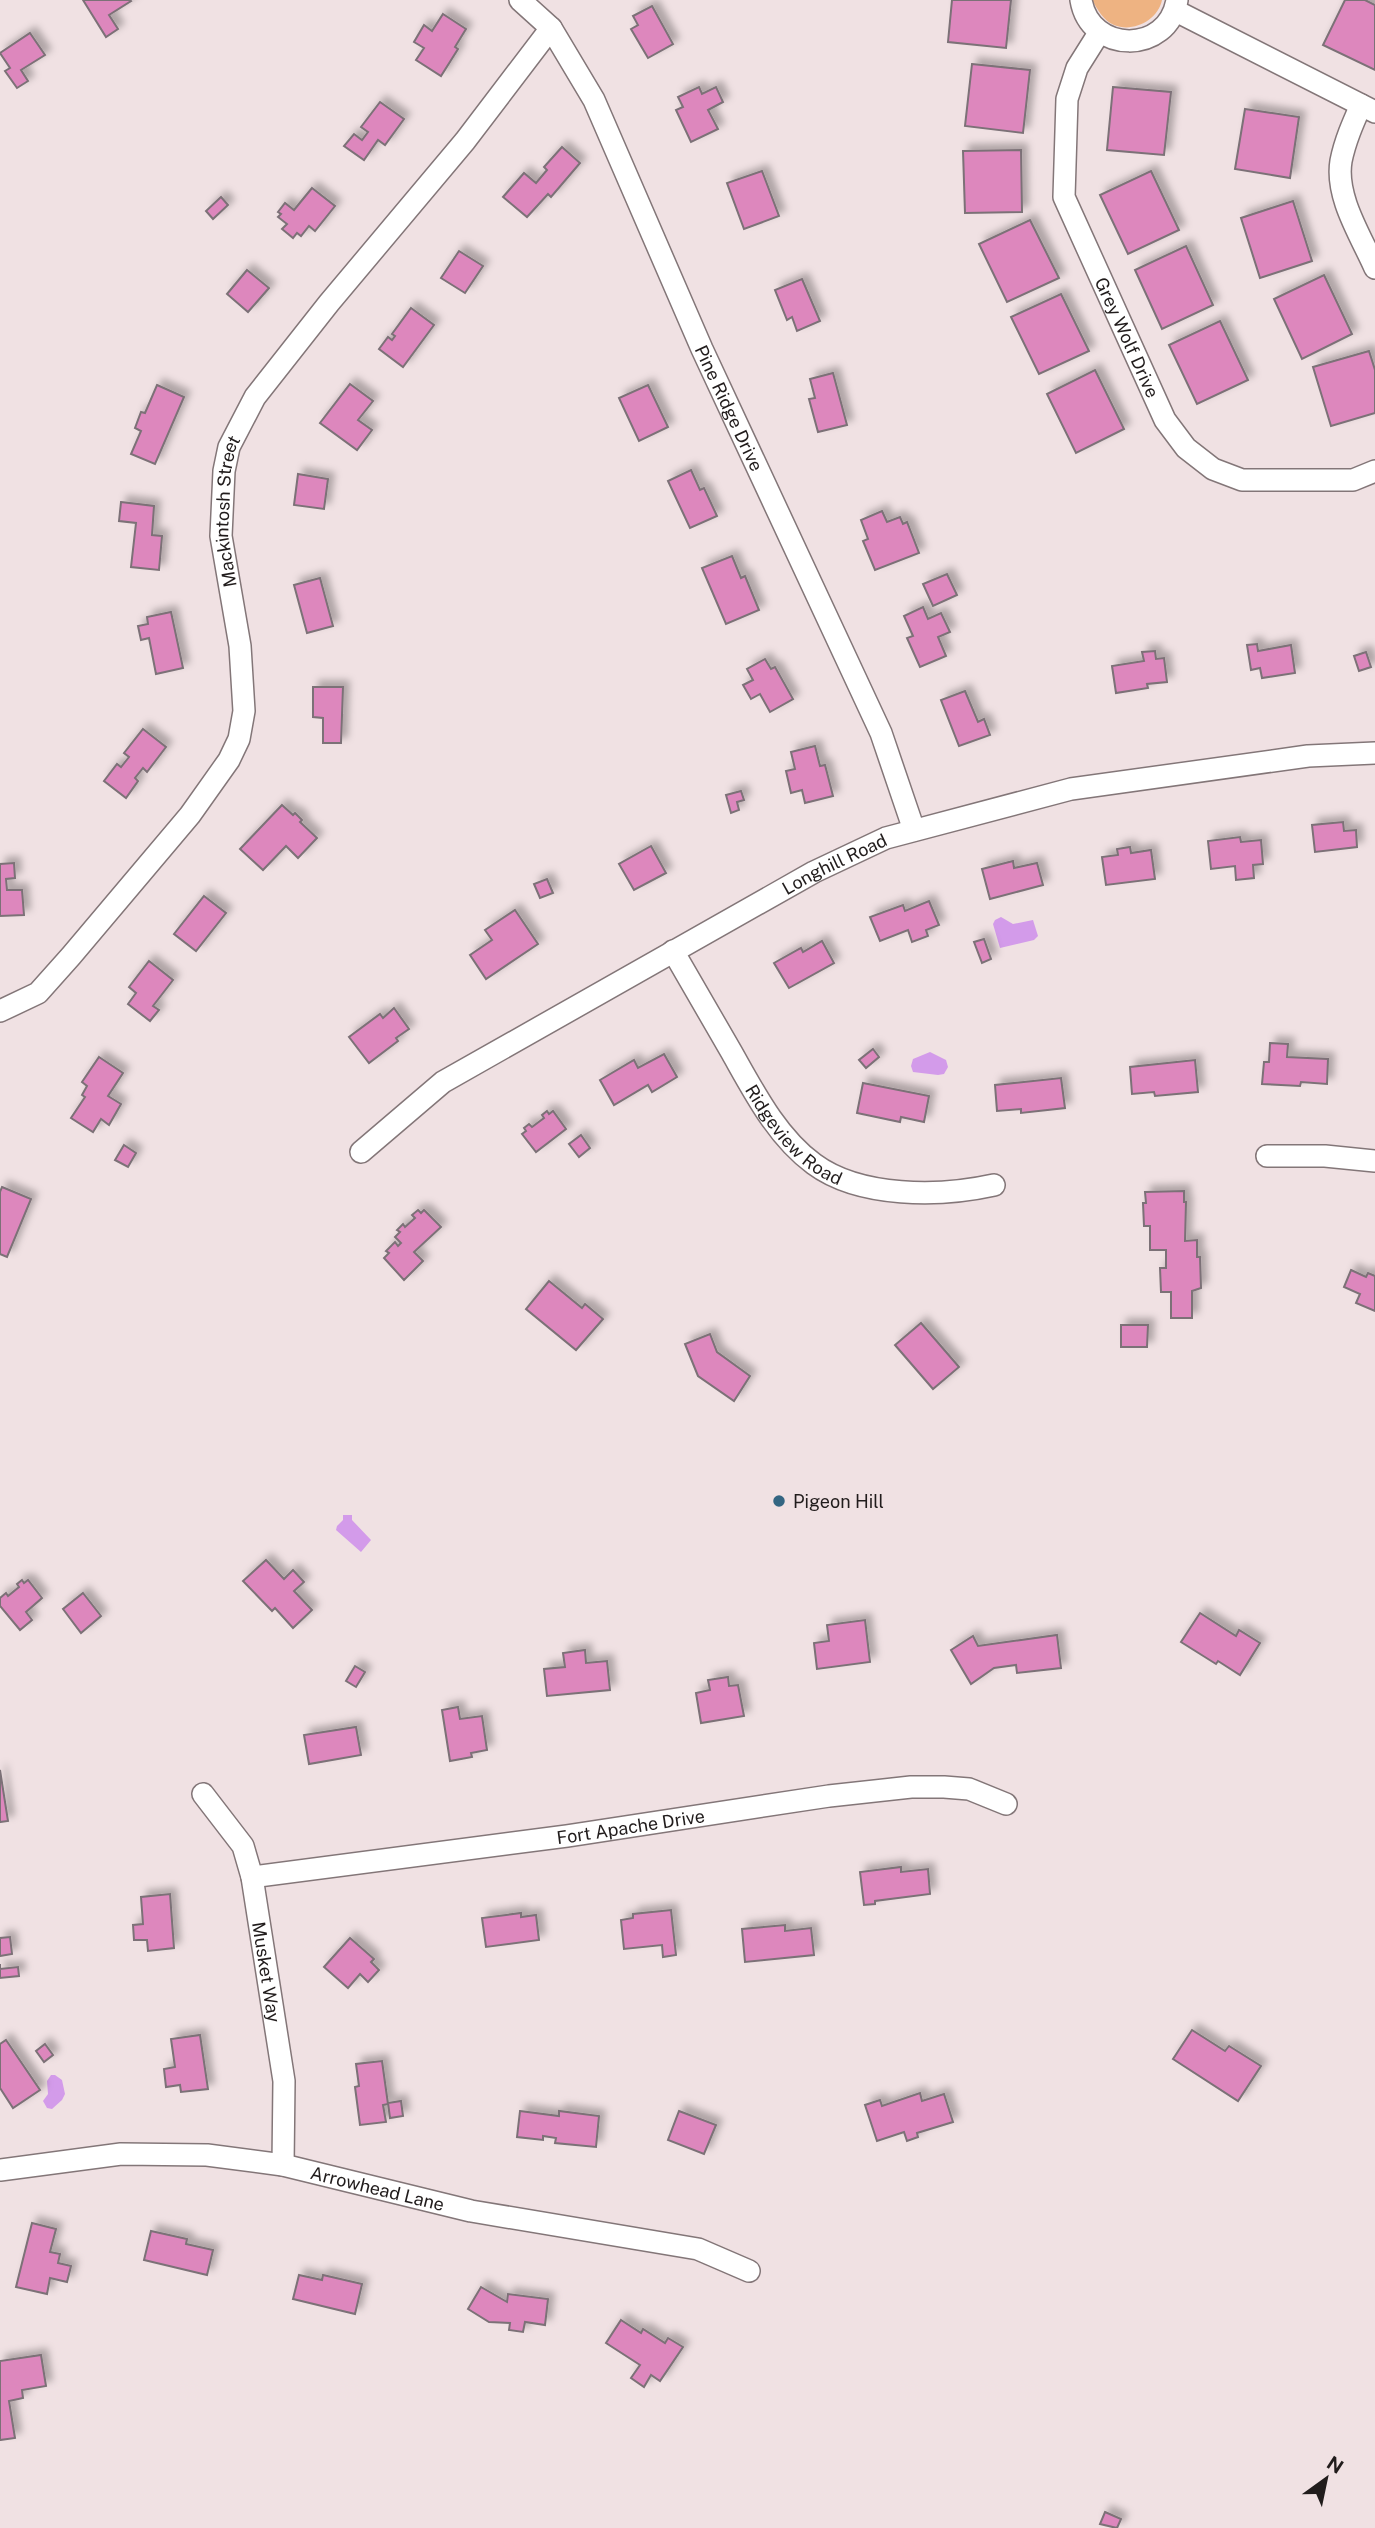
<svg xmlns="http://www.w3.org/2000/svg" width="1375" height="2528" font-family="'Public Sans',sans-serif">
	<defs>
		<filter id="shadow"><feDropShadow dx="6" dy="-6" stdDeviation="3.5" flood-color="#0004"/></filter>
	</defs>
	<rect width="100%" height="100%" fill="#f0e1e3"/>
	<path fill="#eeb382" d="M1092 0H1162C1158 20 1133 33 1114 25 1103 20 1098 10 1092 0Z"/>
	<g fill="#d39bea">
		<polygon points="1001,917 1013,924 1033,920 1038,936 1034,940 1000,948 993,924 995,920"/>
		<polygon points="930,1052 946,1060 948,1067 944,1074 938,1075 913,1072 911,1066 913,1059"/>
		<polygon points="343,1515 352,1515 352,1520 371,1540 361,1552 336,1530 337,1526 343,1520"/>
		<polygon points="51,2075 55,2075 62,2080 65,2094 62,2100 52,2109 47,2108 43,2101 48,2094 47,2081"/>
	</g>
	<g fill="#dd87bd" stroke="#7c7177" stroke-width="2" filter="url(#shadow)">
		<polygon points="83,0 130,0 131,1 109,15 118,29 106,37"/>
		<polygon points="952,0 1011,0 1006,48 948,42"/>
		<polygon points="1345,0 1365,0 1375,5 1375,70 1323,45"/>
		<polygon points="652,6 673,44 648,58 631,29 638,25 633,16"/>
		<polygon points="443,14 466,29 455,47 458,49 441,76 416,60 424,48 414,42 424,25 432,31"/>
		<polygon points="30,33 45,55 21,70 28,81 17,88 5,71 10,68 0,53"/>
		<polygon points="972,64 1030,70 1023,133 965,126"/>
		<polygon points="699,87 702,94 716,87 723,102 708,110 718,129 691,142 676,110 683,107 678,97"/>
		<polygon points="1113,87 1171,92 1164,155 1107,150"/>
		<polygon points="380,102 404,119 385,145 378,140 364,160 344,146 354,134 362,140 368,132 361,127"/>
		<polygon points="1245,109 1299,117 1290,178 1235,169"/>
		<polygon points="562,147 580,163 551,197 548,194 527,217 503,197 524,173 536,183 547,170 544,167"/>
		<polygon points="1021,150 1022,212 965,213 963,151"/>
		<polygon points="762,171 779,216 744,229 727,183"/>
		<polygon points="1151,171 1179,230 1128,254 1100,195"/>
		<polygon points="312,188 335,206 315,231 309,226 301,236 297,233 293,238 282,229 287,224 278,217 281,214 278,212 285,203 294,210"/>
		<polygon points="221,197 228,205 213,219 206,211"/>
		<polygon points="1293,201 1312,261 1260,278 1241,218"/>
		<polygon points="1030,220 1059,278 1007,302 979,244"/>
		<polygon points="1186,246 1213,305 1162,329 1135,270"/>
		<polygon points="459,251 483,266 465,293 441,278"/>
		<polygon points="247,270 269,288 248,312 227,294"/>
		<polygon points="1324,275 1352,334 1302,359 1274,299"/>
		<polygon points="802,279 820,321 797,331 792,317 787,320 775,290"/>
		<polygon points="1061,294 1089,351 1039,374 1011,317"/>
		<polygon points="411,308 434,325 403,367 379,349 388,337 392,340 395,336 392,334"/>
		<polygon points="1220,321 1248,380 1197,404 1169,345"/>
		<polygon points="1369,351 1375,370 1375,413 1331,426 1313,367"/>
		<polygon points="1095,370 1124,429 1076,453 1047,394"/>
		<polygon points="833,373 847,425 818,432 809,399 815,398 810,379"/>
		<polygon points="350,384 373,401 358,420 372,430 357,450 320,423"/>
		<polygon points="157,385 184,397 155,464 131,454 141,431 135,428 141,412 145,413"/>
		<polygon points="648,385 668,427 639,441 619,398"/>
		<polygon points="691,470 700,490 704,488 717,516 690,528 668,481"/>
		<polygon points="298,474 328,479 324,509 294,505"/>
		<polygon points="121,502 154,506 152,535 162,536 159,570 131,567 136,523 119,521"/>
		<polygon points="882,511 887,522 900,517 903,524 907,522 919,553 875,570 863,541 868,539 861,520"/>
		<polygon points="732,556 741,578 745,576 759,610 726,624 702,568"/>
		<polygon points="947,574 957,595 933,606 923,584"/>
		<polygon points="320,578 333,626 307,633 294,585"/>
		<polygon points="923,607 928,619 941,613 950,632 938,637 946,656 920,667 907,638 913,636 904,616"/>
		<polygon points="171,612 183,668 156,674 149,638 141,640 138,626 148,624 147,617"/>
		<polygon points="1257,644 1258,651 1291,645 1295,673 1262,678 1260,668 1251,670 1247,645"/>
		<polygon points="1155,651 1156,659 1164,658 1167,682 1147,684 1148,688 1116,693 1112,666 1144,661 1142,652"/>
		<polygon points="1366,652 1371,667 1359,671 1354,656"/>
		<polygon points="765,659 771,669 775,667 793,699 770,712 760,694 751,699 743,685 753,680 747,669"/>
		<polygon points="313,687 343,687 341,743 323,743 323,718 313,717"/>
		<polygon points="965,691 978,722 984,719 990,735 959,746 941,700"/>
		<polygon points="143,729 166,747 147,772 143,768 135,778 138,781 126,798 104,781 117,764 121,767 129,757 124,753"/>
		<polygon points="815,746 820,766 825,765 833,796 805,803 802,790 791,793 786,771 795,769 791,752"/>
		<polygon points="741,791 744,800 737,802 739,810 731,813 726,795"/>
		<polygon points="282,805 293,815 295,813 302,820 300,822 317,838 298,858 286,846 263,870 240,849"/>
		<polygon points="1343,822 1344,831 1356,830 1357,847 1315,852 1312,825"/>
		<polygon points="1240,837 1241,842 1261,840 1263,864 1253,865 1254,878 1236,880 1235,866 1211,869 1208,841"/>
		<polygon points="651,846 666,873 634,890 619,864"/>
		<polygon points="1130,847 1131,853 1151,850 1155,879 1106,885 1102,857 1118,855 1117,849"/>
		<polygon points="1013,861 1014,868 1037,863 1043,885 990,899 982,869"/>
		<polygon points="14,863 15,878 6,879 7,890 22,890 24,915 0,916 0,864"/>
		<polygon points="547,879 553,893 540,898 534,884"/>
		<polygon points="204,896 226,913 196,951 174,934"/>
		<polygon points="929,901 939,925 926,930 928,936 912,942 908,930 880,941 870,917 903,905 905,911"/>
		<polygon points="515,910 538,944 486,979 470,955 492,940 485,930"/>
		<polygon points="984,939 991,959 982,963 974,942"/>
		<polygon points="822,941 834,963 789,988 774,963 801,948 803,952"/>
		<polygon points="149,961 173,980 153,1006 159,1010 150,1021 128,1004 136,993 129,987"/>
		<polygon points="394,1008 409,1029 396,1038 398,1041 369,1063 349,1037 380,1014 383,1018"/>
		<polygon points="1270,1043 1288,1044 1287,1057 1328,1059 1327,1084 1301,1082 1300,1086 1262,1084 1264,1062 1269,1062"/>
		<polygon points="873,1049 879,1057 866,1068 859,1060"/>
		<polygon points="664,1054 677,1077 652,1092 648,1085 614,1105 600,1080 634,1060 638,1068"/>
		<polygon points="99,1057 123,1073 108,1096 121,1104 109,1125 101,1119 93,1132 71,1118 85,1097 82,1095 87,1086 82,1082"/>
		<polygon points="1195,1060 1198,1092 1155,1096 1154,1092 1132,1094 1130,1067"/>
		<polygon points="1061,1078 1065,1108 1021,1113 1021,1109 997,1111 995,1085"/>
		<polygon points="863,1083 929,1096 924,1122 901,1117 900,1122 857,1113"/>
		<polygon points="547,1111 549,1114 553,1111 566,1129 536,1152 522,1134 526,1131 524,1128 529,1124 532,1127 544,1118 542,1115"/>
		<polygon points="581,1135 590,1148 579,1157 569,1144"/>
		<polygon points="124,1145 136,1153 128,1167 115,1160"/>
		<polygon points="2,1187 31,1199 7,1257 0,1254 0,1192"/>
		<polygon points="1184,1191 1184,1202 1186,1202 1185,1241 1197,1240 1197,1257 1200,1257 1201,1288 1192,1291 1192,1318 1171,1318 1171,1292 1161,1292 1160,1268 1166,1268 1166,1250 1150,1250 1150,1226 1144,1226 1143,1203 1146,1203 1145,1192"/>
		<polygon points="418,1210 421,1213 424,1210 441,1227 414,1252 423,1261 404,1280 384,1258 389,1253 386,1251 395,1242 398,1246 401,1243 395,1237 400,1232 397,1230 403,1224 405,1227 415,1218 412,1215"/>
		<polygon points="1351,1270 1366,1277 1368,1273 1375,1276 1375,1311 1356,1303 1360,1294 1344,1287"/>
		<polygon points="549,1281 582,1308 585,1304 603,1319 576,1350 526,1309"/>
		<polygon points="921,1323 959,1367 933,1389 895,1345"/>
		<polygon points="1121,1325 1148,1325 1147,1347 1121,1347"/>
		<polygon points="710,1334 717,1352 750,1376 734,1401 698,1376 685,1344"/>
		<polygon points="266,1560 284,1579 293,1570 304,1582 294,1591 312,1610 293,1628 275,1608 272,1611 243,1581"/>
		<polygon points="22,1580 24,1583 28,1580 42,1598 26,1612 32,1620 20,1630 0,1606 0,1598 6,1593 8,1596 19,1587 17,1584"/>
		<polygon points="83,1593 101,1616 81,1633 63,1609"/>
		<polygon points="1200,1613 1236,1636 1239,1630 1260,1643 1240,1675 1218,1661 1216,1664 1181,1642"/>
		<polygon points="865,1620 870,1662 817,1669 814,1643 829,1641 827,1625"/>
		<polygon points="1057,1635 1061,1668 1017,1673 1016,1665 994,1668 971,1684 951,1650 973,1636 978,1646"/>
		<polygon points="585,1650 586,1663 607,1661 610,1690 547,1696 544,1669 565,1667 563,1653"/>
		<polygon points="355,1666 365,1672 356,1687 346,1681"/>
		<polygon points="728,1677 729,1686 738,1685 744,1716 701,1723 696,1693 710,1690 708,1680"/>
		<polygon points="458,1707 460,1719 482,1716 487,1750 471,1753 472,1757 450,1761 442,1710"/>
		<polygon points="356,1727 361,1755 309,1764 304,1735"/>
		<polygon points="0,1770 8,1821 0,1822"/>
		<polygon points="901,1867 901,1872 928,1869 930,1894 875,1901 875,1904 864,1905 860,1872"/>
		<polygon points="170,1894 174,1948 148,1951 147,1940 134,1940 133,1925 143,1924 141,1897"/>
		<polygon points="671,1910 676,1955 663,1957 662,1945 624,1949 621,1920 633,1918 633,1914"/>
		<polygon points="521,1913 521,1917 536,1915 539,1940 486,1947 482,1918"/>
		<polygon points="785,1925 785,1931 811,1928 814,1955 745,1962 742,1929"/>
		<polygon points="10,1937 12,1954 0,1956 0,1938"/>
		<polygon points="350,1938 374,1959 371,1962 379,1970 368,1982 360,1974 348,1988 324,1967"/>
		<polygon points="0,1964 0,1969 18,1967 19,1976 0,1978"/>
		<polygon points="1192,2030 1225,2051 1229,2046 1261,2066 1238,2101 1173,2059"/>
		<polygon points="200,2035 208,2089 181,2092 180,2085 166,2087 164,2069 175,2067 171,2039"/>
		<polygon points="6,2040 40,2090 13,2108 0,2088 0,2044"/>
		<polygon points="45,2044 53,2055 44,2062 36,2051"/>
		<polygon points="382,2061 388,2104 383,2105 386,2122 360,2125 355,2087 359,2086 356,2064"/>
		<polygon points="920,2093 922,2101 944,2094 953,2122 917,2133 918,2137 907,2141 904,2132 877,2141 865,2105 880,2100 882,2106"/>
		<polygon points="401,2101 403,2116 390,2118 388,2103"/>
		<polygon points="520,2111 559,2116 559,2111 599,2116 596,2147 555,2143 556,2138 543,2136 543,2140 517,2137"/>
		<polygon points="679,2111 716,2125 704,2154 668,2140"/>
		<polygon points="32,2223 56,2229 50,2252 60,2254 58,2263 71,2266 67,2282 50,2278 47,2294 16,2287"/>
		<polygon points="151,2231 187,2239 186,2244 213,2250 207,2275 144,2260"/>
		<polygon points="299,2275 322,2280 323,2275 362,2284 355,2314 293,2299"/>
		<polygon points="481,2287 507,2302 508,2294 548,2299 545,2325 525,2322 523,2332 509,2330 510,2323 489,2322 468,2309"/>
		<polygon points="621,2320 641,2333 643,2329 665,2343 668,2338 683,2347 660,2381 651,2375 644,2387 631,2378 640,2365 606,2343"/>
		<polygon points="41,2355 46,2386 22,2390 23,2398 9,2401 15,2438 0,2440 0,2361"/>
		<polygon points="1105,2512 1121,2519 1117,2528 1100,2524"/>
	</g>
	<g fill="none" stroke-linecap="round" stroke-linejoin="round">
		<defs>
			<g id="minor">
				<path id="s1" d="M520 0 551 28 594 100 702 349 881 733 914 830"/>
				<path d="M1081 0C1090 54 1168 55 1177 0"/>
				<polyline points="1176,11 1375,112"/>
				<path id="s2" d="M1099 33 1077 68 1067 99 1064 197 1165 420 1186 448 1213 469 1242 480H1353L1375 471"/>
				<path d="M1361 105C1353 123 1345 141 1341 161 1335 197 1361 236 1375 268"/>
				<path id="s3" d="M673 951C693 985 712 1019 732 1053 754 1092 777 1137 814 1164 860 1198 940 1197 994 1185"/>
				<path id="s4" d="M0 1011 38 993 71 956 190 815 229 760 239 739 244 711 240 646 221 536 224 471 229 447 255 397 329 303 465 141 551 28"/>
				<path id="s5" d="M361 1152 443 1082 814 872 886 838 1071 789 1308 756 1375 753"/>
				<polyline points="1267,1156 1325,1156 1375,1161"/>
				<path id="s6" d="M203 1794 243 1846 252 1877 284 2081 283 2165"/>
				<path id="s7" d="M252 1877 567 1836 829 1796 911 1787H944L969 1789 1006 1804"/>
				<path id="s8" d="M0 2170 121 2154 207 2155 283 2165 471 2211 698 2249 749 2271"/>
			</g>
		</defs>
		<use href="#minor" stroke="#837678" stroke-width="24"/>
		<use href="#minor" stroke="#fff" stroke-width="21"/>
	</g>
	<circle fill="#336582" stroke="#f0e1e3" stroke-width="2.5" cx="779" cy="1501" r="7"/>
	<g text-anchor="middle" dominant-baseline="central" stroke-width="5" stroke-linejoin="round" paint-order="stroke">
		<g font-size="18" fill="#211c1c" stroke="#f0e1e3">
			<text stroke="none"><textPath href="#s2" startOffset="326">Grey Wolf Drive</textPath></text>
			<text stroke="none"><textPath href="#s1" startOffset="462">Pine Ridge Drive</textPath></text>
			<text stroke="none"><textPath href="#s4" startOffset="597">Mackintosh Street</textPath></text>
			<text stroke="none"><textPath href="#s5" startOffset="556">Longhill Road</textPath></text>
			<text stroke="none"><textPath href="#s3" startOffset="222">Ridgeview Road</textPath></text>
			<text stroke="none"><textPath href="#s7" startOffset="382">Fort Apache Drive</textPath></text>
			<text stroke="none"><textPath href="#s6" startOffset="194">Musket Way</textPath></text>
			<text stroke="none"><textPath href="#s8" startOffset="382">Arrowhead Lane</textPath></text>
		</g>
		<g font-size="18" fill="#211c1c" stroke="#f0e1e3" text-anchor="start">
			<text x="793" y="1501">Pigeon Hill</text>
		</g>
	</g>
	<g transform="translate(1326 2479) rotate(33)" stroke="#f0e1e3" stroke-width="5" paint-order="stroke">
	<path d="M0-5L12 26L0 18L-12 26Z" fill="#211c1c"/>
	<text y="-10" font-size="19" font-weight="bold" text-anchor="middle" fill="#211c1c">N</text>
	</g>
</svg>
